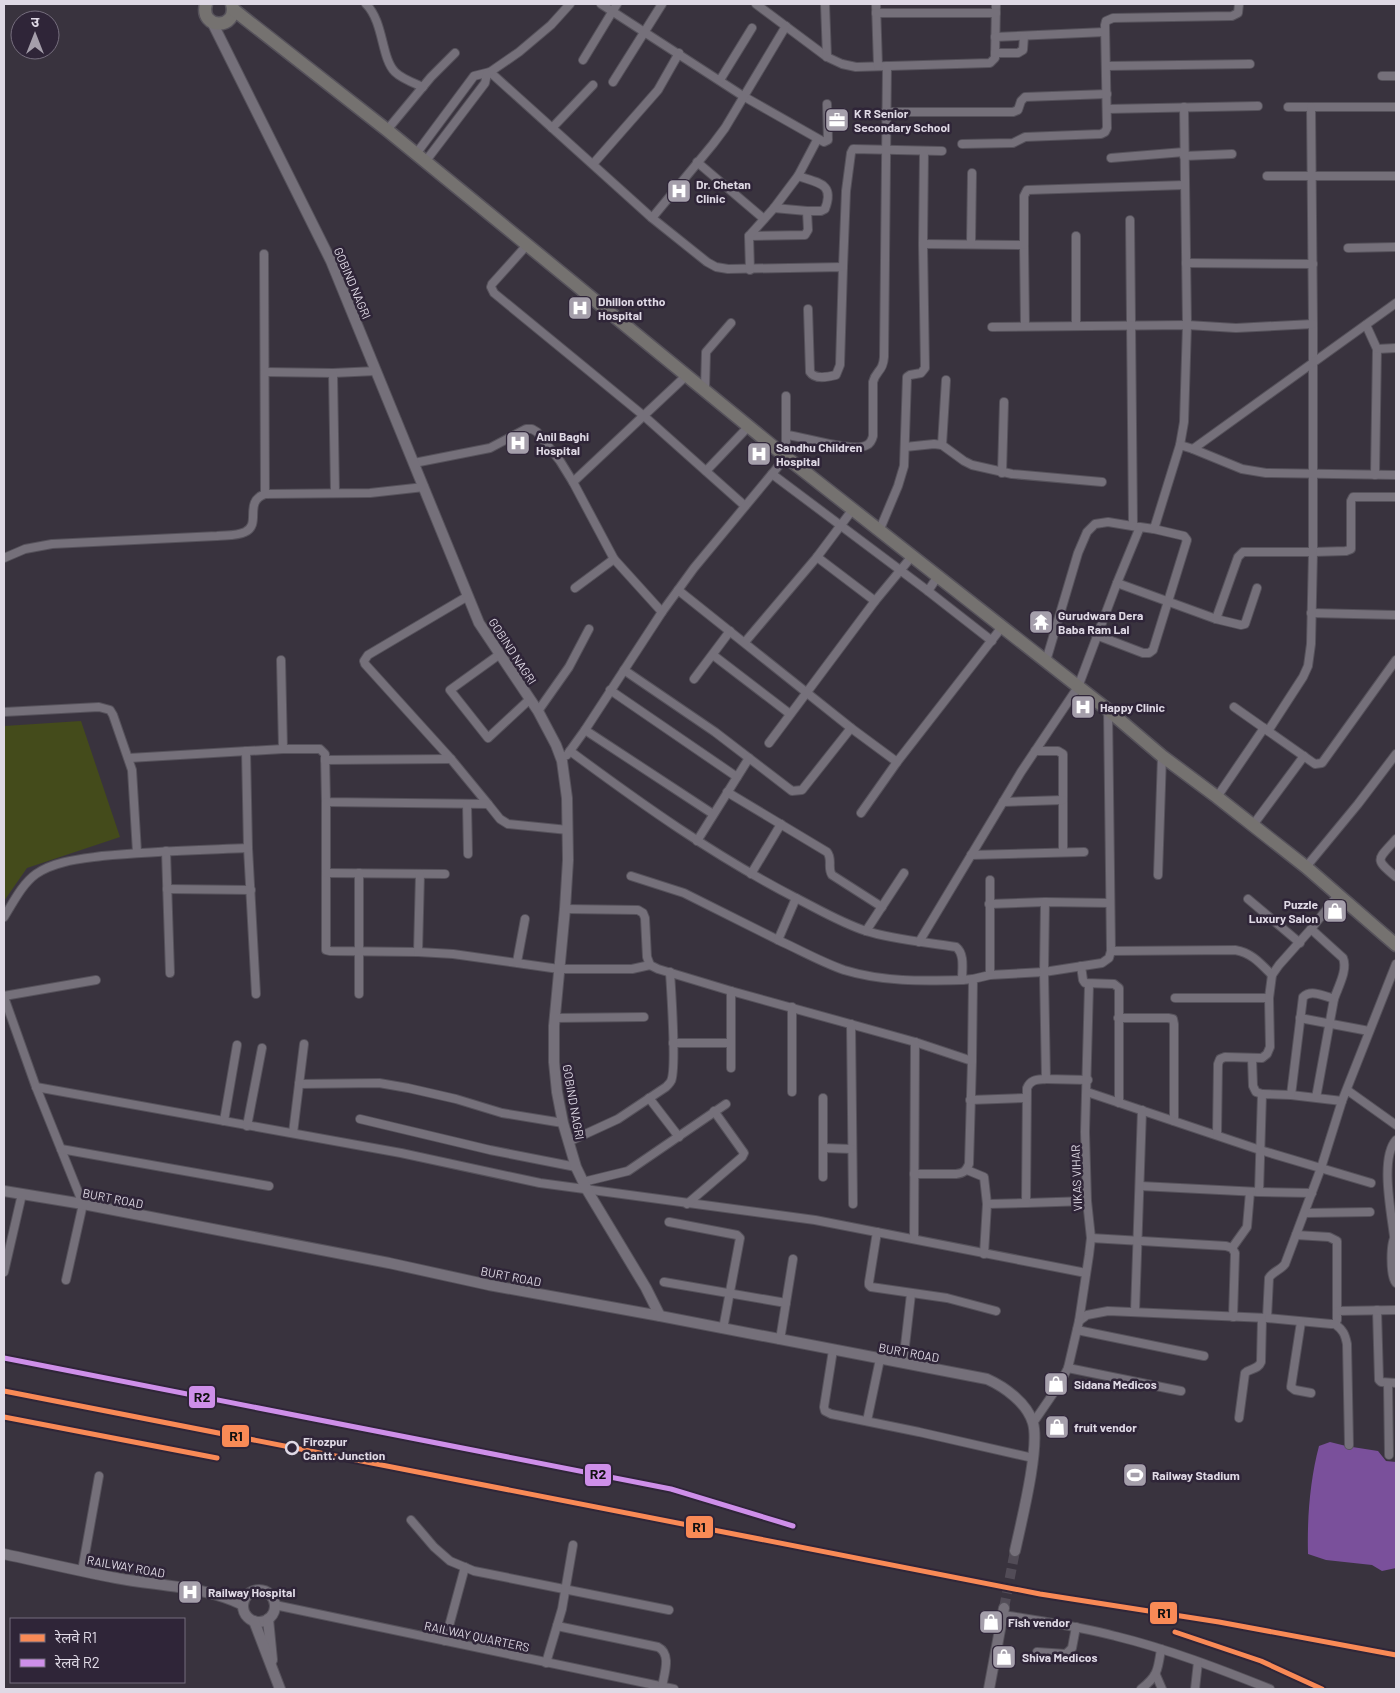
<svg xmlns="http://www.w3.org/2000/svg" width="1400" height="1693" font-family="Barlow,'Noto Sans Devanagari',sans-serif">
	<rect width="100%" height="100%" fill="#39333e"/>
	<polygon fill="#444b1b" points="81,721 120,837 27,868 4,901 4,726"/>
	<path fill="#7a509b" d="M1330 1442 1346 1446 1378 1451 1386 1461 1396 1462V1568L1382 1571 1372 1565 1326 1560 1308 1554C1307 1518 1310 1480 1319 1446Z"/>
	<g fill="none" stroke-linecap="round" stroke-linejoin="round">
		<polyline stroke="#524c57" stroke-width="10" stroke-dasharray="10 5" stroke-linecap="butt" points="1004,1608 1015,1551"/>
		<defs>
			<g id="minor">
				<path d="M366 4C384 22 381 58 395 72 402 79 414 83 423 87"/>
				<polyline points="601,4 743,96 824,142 828,140 827,104"/>
				<polyline points="756,4 827,57 842,64 856,67 990,63 995,58 996,4"/>
				<polyline points="825,4 827,57"/>
				<polyline points="876,4 878,66"/>
				<polyline points="876,13 996,13"/>
				<polyline points="995,37 1105,32"/>
				<polyline points="995,53 1018,53 1023,50 1024,36"/>
				<polyline points="583,60 617,4"/>
				<polyline points="1107,66 1250,64"/>
				<path d="M490 72 652 218 707 262 716 267 728 269 843 267 840 365 836 375C828 377 815 380 810 372L808 309"/>
				<polyline points="1382,76 1396,76"/>
				<polyline points="720,80 752,28"/>
				<polyline points="613,82 662,4"/>
				<polyline points="1288,107 1396,107"/>
				<polyline points="1311,107 1313,324 1313,552 1346,551 1351,549 1351,501 1353,497 1396,497"/>
				<polyline points="1107,109 1258,106"/>
				<polyline points="885,112 1013,112 1018,110 1021,101 1025,97 1107,94"/>
				<polyline points="552,128 593,85"/>
				<polyline points="387,130 431,77 455,53"/>
				<polyline points="962,144 1013,143 1025,137 1101,134 1105,132 1107,128 1105,25 1106,21 1113,18 1232,16 1238,13 1239,4"/>
				<polyline points="416,154 474,76 490,72 519,52 551,25 570,4"/>
				<polyline points="1184,156 1232,154"/>
				<polyline points="1111,158 1184,152"/>
				<polyline points="425,162 485,83 487,74"/>
				<polyline points="697,162 764,219"/>
				<polyline points="593,164 658,90 679,53"/>
				<path d="M798 176C818 183 835 183 825 209L821 211H807"/>
				<polyline points="1267,176 1396,176"/>
				<polyline points="652,218 713,144 725,128 786,26"/>
				<polyline points="1130,220 1133,525"/>
				<polyline points="749,236 805,235 808,230 807,211 774,208"/>
				<polyline points="1076,236 1076,326"/>
				<polyline points="923,244 1024,245 1025,326"/>
				<polyline points="971,244 972,173"/>
				<polyline points="527,245 492,284 491,287 494,293 644,416 745,506"/>
				<polyline points="1024,245 1024,196 1027,190 1185,185"/>
				<polyline points="1348,248 1396,247"/>
				<polyline points="264,254 265,494"/>
				<polyline points="1186,263 1313,264"/>
				<polyline points="843,267 846,191 851,153 853,149 942,151"/>
				<polyline points="750,270 749,236 774,208 798,176 817,140"/>
				<polyline points="1366,325 1377,349 1375,475"/>
				<polyline points="992,327 1187,325 1236,328 1313,324"/>
				<polyline points="1377,349 1396,348"/>
				<polyline points="265,372 333,373 376,371"/>
				<polyline points="333,373 335,493"/>
				<polyline points="705,389 706,352 731,323"/>
				<path d="M787 435C805 437 853 453 867 445 871 443 872 440 873 436V382C876 370 883 372 884 357L887 66"/>
				<polyline points="942,445 946,380"/>
				<polyline points="1180,445 1184,422 1187,325 1184,107"/>
				<polyline points="905,447 934,444 942,445 964,461 972,465 1012,474 1102,482"/>
				<polyline points="1193,449 1242,469 1266,473 1396,475"/>
				<polyline points="414,463 490,448 526,429 532,429 537,432 560,461 573,482 614,559 662,612"/>
				<polyline points="706,471 749,426"/>
				<polyline points="1002,473 1004,402"/>
				<polyline points="772,474 928,591 938,576"/>
				<polyline points="573,482 687,375"/>
				<polyline points="880,529 898,486 904,466 907,377 910,375 921,373 925,368 923,244 924,151"/>
				<polyline points="817,557 875,601"/>
				<path d="M4 558 25 549 52 544 217 536C226 535 237 536 245 532 262 524 243 502 265 494L370 493 424 487"/>
				<polyline points="1117,583 1216,619 1241,625 1245,624 1257,588"/>
				<polyline points="575,588 614,559"/>
				<polyline points="678,590 851,728 897,762"/>
				<polyline points="928,591 992,641"/>
				<polyline points="468,596 368,655 364,661 365,664 451,759 488,804"/>
				<polyline points="1311,613 1396,615"/>
				<polyline points="1216,619 1238,557 1243,552 1313,552 1311,644 1308,666 1303,677 1268,731"/>
				<polyline points="1096,635 1143,653 1149,653 1153,650 1187,540 1184,536 1154,529"/>
				<polyline points="745,642 817,557 853,509"/>
				<polyline points="500,654 450,690 488,738 530,699"/>
				<polyline points="713,655 790,714"/>
				<polyline points="281,660 283,749"/>
				<polyline points="1046,661 1078,553 1087,532 1095,524 1108,522 1138,527"/>
				<polyline points="624,670 715,732 792,791 802,790 851,728"/>
				<polyline points="694,679 730,631"/>
				<polyline points="610,690 737,777"/>
				<polyline points="1234,707 1315,764 1322,763 1396,660"/>
				<polyline points="1108,710 1111,951"/>
				<polyline points="538,711 569,667 589,629"/>
				<polyline points="4,712 99,707 110,710 113,715 132,770 137,852"/>
				<polyline points="585,730 713,814"/>
				<polyline points="769,743 875,601 913,555"/>
				<path d="M570 751C643 805 713 855 794 897 818 909 841 923 866 931 895 940 926 942 956 947 965 954 962 969 962 980L973 979"/>
				<polyline points="1035,751 1058,751 1063,754 1063,852"/>
				<polyline points="567,755 585,730 662,612 694,568 786,457 786,396"/>
				<polyline points="129,758 283,749 320,749 325,754 326,802 488,804 500,819 508,824 568,830"/>
				<polyline points="325,760 451,759"/>
				<path d="M727 792 827 852C833 859 827 868 832 875L882 907"/>
				<polyline points="1217,797 1264,728"/>
				<polyline points="326,802 326,950 330,951 418,952 453,954 559,969 632,969 650,965"/>
				<polyline points="1003,802 1063,800"/>
				<polyline points="467,804 468,854"/>
				<polyline points="861,813 897,762 1002,627"/>
				<polyline points="1253,825 1304,756"/>
				<path d="M1396 839C1378 860 1373 858 1396 877"/>
				<polyline points="697,841 749,758"/>
				<polyline points="248,848 256,994"/>
				<polyline points="166,851 170,973"/>
				<polyline points="971,855 1084,852"/>
				<polyline points="1306,867 1358,804 1396,754"/>
				<polyline points="326,873 445,874"/>
				<polyline points="359,873 359,994"/>
				<polyline points="751,874 781,824"/>
				<polyline points="1158,875 1162,756"/>
				<polyline points="631,876 684,893 778,940"/>
				<polyline points="167,889 251,890"/>
				<path d="M796 898 778 940C800 950 821 962 844 970 883 982 922 981 962 980"/>
				<polyline points="1248,899 1300,943"/>
				<polyline points="989,904 1045,902"/>
				<path d="M565 909 638 910 643 913 645 918 647 957 650 965 658 969 731 991 915 1042 972 1061 969 1164C966 1171 964 1173 956 1174H914"/>
				<path d="M4 917C13 903 22 884 36 874 54 861 81 859 102 856 151 851 200 850 248 848L246 751"/>
				<path d="M1311 929 1343 958C1348 970 1338 987 1334 999"/>
				<polyline points="866,931 904,873"/>
				<polyline points="919,942 1021,772 1078,687 1117,583 1140,527 1154,529 1180,445 1193,449 1396,303"/>
				<polyline points="418,952 420,874"/>
				<polyline points="517,962 525,919"/>
				<polyline points="1081,966 1083,980 1085,983 1114,984 1119,988 1119,1103"/>
				<polyline points="990,975 990,880"/>
				<polyline points="4,996 96,980"/>
				<polyline points="4,997 36,1087 83,1204 66,1280"/>
				<polyline points="1175,998 1269,998"/>
				<polyline points="555,1018 644,1017"/>
				<polyline points="1118,1018 1168,1018 1173,1019 1174,1024 1174,1121"/>
				<polyline points="1300,1018 1369,1031"/>
				<polyline points="851,1024 853,1204"/>
				<polyline points="673,1043 730,1043"/>
				<polyline points="1252,1058 1253,1086 1256,1092 1262,1094"/>
				<path d="M972 1061 973 979 990 975 1044 972 1102 963 1109 958 1111 951 1235 950C1252 953 1260 963 1272 975"/>
				<polyline points="731,1068 731,991"/>
				<path d="M1046 1079C1037 1080 1031 1079 1027 1088L1026 1203 1087 1201"/>
				<polyline points="1088,1080 1046,1079 1044,972 1045,902 1110,903"/>
				<polyline points="299,1084 379,1083 408,1088 456,1099 502,1113 563,1123"/>
				<polyline points="36,1087 401,1153 540,1183 815,1220 1086,1273"/>
				<polyline points="1347,1090 1396,1125"/>
				<polyline points="792,1092 792,1007"/>
				<polyline points="1087,1092 1260,1150 1371,1183"/>
				<polyline points="649,1098 679,1137"/>
				<path d="M1316 1098 1334 999C1324 996 1311 989 1303 997L1291 1095 1342 1101"/>
				<polyline points="970,1100 1026,1098"/>
				<polyline points="360,1119 490,1150 576,1167"/>
				<polyline points="224,1121 237,1045"/>
				<polyline points="247,1126 262,1048"/>
				<polyline points="293,1133 304,1044"/>
				<polyline points="1217,1135 1218,1064 1220,1059 1225,1057 1262,1058 1267,1054 1270,1047 1269,998 1272,975 1279,965 1311,929 1338,895"/>
				<path d="M568 1142 618 1119 666 1087C667 1086 671 1082 671 1081 677 1069 671 990 670 972"/>
				<polyline points="823,1148 852,1149"/>
				<polyline points="61,1149 269,1186"/>
				<polyline points="967,1170 984,1177 987,1204"/>
				<polyline points="823,1177 823,1098"/>
				<polyline points="583,1182 628,1171 726,1104"/>
				<polyline points="1140,1186 1259,1192 1262,1094 1291,1095"/>
				<polyline points="1259,1192 1312,1193"/>
				<polyline points="687,1204 742,1157 744,1153 714,1111"/>
				<polyline points="1305,1213 1370,1212"/>
				<polyline points="669,1222 737,1235 740,1238 723,1329"/>
				<polyline points="877,1232 869,1282 869,1285 871,1287 947,1298 996,1311"/>
				<polyline points="1296,1235 1329,1237 1337,1241 1337,1311"/>
				<path d="M1396 1235C1390 1241 1390 1276 1396 1283"/>
				<path d="M1394 1236C1391 1211 1380 1158 1396 1140"/>
				<polyline points="1091,1238 1226,1246 1232,1248 1235,1253 1233,1317"/>
				<polyline points="914,1239 915,1042"/>
				<polyline points="1232,1248 1247,1227 1250,1192"/>
				<polyline points="984,1254 987,1204 1026,1203"/>
				<polyline points="4,1272 22,1194"/>
				<polyline points="664,1282 786,1303"/>
				<polyline points="1377,1310 1379,1380 1381,1382 1396,1383"/>
				<polyline points="1135,1312 1142,1110"/>
				<path d="M1267 1318 1269 1278C1273 1271 1281 1270 1285 1264L1321 1168 1342 1101 1396 964"/>
				<polyline points="1079,1321 1087,1315 1108,1311 1267,1318 1331,1324 1335,1324 1337,1320 1337,1311 1396,1310"/>
				<polyline points="1301,1322 1291,1387 1295,1390 1311,1393"/>
				<path d="M1335 1324C1343 1330 1345 1334 1347 1344L1349 1445"/>
				<polyline points="1077,1330 1204,1356"/>
				<polyline points="780,1340 793,1259"/>
				<polyline points="833,1350 824,1407 825,1411 831,1414 919,1432 1033,1458"/>
				<polyline points="903,1363 911,1294"/>
				<polyline points="1068,1368 1181,1391"/>
				<polyline points="1388,1384 1389,1455"/>
				<path d="M1239 1418 1245 1373C1250 1368 1258 1370 1261 1362L1262 1318"/>
				<polyline points="867,1421 880,1359"/>
				<polyline points="1033,1423 1059,1385 1068,1368 1079,1321 1089,1255 1091,1238 1087,1201 1085,1132 1089,985"/>
				<polyline points="411,1520 434,1547 450,1561 474,1571 669,1610"/>
				<polyline points="82,1571 99,1476"/>
				<polyline points="275,1605 674,1689"/>
				<path d="M1003 1615C1040 1621 1078 1626 1115 1636 1168 1649 1220 1669 1270 1689"/>
				<path d="M557 1626 658 1647C672 1654 664 1674 662 1687"/>
				<polyline points="445,1641 465,1567"/>
				<polyline points="1037,1652 1066,1654 1072,1648 1076,1627"/>
				<polyline points="546,1663 562,1609 573,1545"/>
				<polyline points="1156,1675 1162,1689"/>
				<path d="M1141 1689C1158 1676 1158 1669 1161 1649"/>
				<polyline points="1195,1689 1198,1662"/>
			</g>
			<g id="tertiary">
				<polyline points="212,22 331,261 479,623 538,711 556,745 562,761 567,798 568,860 565,909 554,1026 554,1062 557,1092 563,1123 576,1167 587,1190 646,1288 660,1316"/>
				<path d="M4 1191 83 1204 389 1263 489 1285 660 1316 987 1379C1005 1387 1027 1403 1033 1423 1040 1448 1021 1523 1015 1551"/>
				<path d="M4 1554C41 1562 79 1571 116 1578 158 1586 205 1586 243 1605"/>
				<circle cx="259" cy="1606" r="16"/>
				<polyline points="268,1619 272,1660"/>
				<polyline points="254,1621 280,1689"/>
				<polyline points="989,1689 1004,1608"/>
			</g>
			<g id="primary">
				<path d="M206 4C199 30 239 30 232 4"/>
				<polyline points="234,10 387,130 786,457 1108,710 1162,756 1217,797 1306,867 1396,945"/>
			</g>
		</defs>
		<use href="#minor" stroke="#56525b" stroke-width="10"/>
		<use href="#tertiary" stroke="#56525b" stroke-width="12"/>
		<use href="#primary" stroke="#56525b" stroke-width="15"/>
		<use href="#minor" stroke="#75707a" stroke-width="8"/>
		<use href="#tertiary" stroke="#75707a" stroke-width="10"/>
		<use href="#primary" stroke="#757270" stroke-width="12"/>
		<defs>
			<g id="rail-1">
				<polyline points="4,1391 1040,1594 1219,1622 1396,1655"/>
				<polyline points="4,1417 217,1458"/>
				<polyline points="1175,1632 1261,1661 1322,1689"/>
			</g>
			<polyline id="rail-2" points="4,1358 671,1489 793,1526"/>
		</defs>
		<use href="#rail-1" stroke="#2f2538" stroke-width="9"/>
		<use href="#rail-2" stroke="#2f2538" stroke-width="9"/>
		<use href="#rail-1" stroke="#f98a56" stroke-width="5"/>
		<use href="#rail-2" stroke="#ce8fe9" stroke-width="5"/>
	</g>
	<defs>
		<symbol id="office-square" viewBox="-11 -11 22 22"><rect x="-9" y="-9" width="18" height="18" rx="4" fill="#a59fab" stroke="#2f2538"/><path d="M-6-3h4V-5.5h4V-3h4V5H-6ZM-1-4.5V-3h2v-1.5ZM-6 0V1H6V0Z" fill="#fff"/></symbol>
		<symbol id="hospital-square" viewBox="-11 -11 22 22"><rect x="-9" y="-9" width="18" height="18" rx="4" fill="#a59fab" stroke="#2f2538"/><path d="M-5-5h3v3.5h4V-5h3V5h-3V1.5h-4V5h-3Z" fill="#fff"/></symbol>
		<symbol id="temple-square" viewBox="-11 -11 22 22"><rect x="-9" y="-9" width="18" height="18" rx="4" fill="#a59fab" stroke="#2f2538"/><path d="M0-6L5-2H3V0L6.5 2.5H4V6H1.5V3h-3V6H-4V2.5H-6.5L-3 0V-2H-5Z" fill="#fff"/></symbol>
		<symbol id="shop-square" viewBox="-11 -11 22 22"><rect x="-9" y="-9" width="18" height="18" rx="4" fill="#a59fab" stroke="#2f2538"/><path d="M-5-2.5h2.3a2.7 3.5 0 0 1 5.4 0H5L5.5 6h-11ZM-1.5-2.5h3a1.5 2.3 0 0 0-3 0Z" fill="#fff"/></symbol>
		<symbol id="stadium-square" viewBox="-11 -11 22 22"><rect x="-9" y="-9" width="18" height="18" rx="4" fill="#a59fab" stroke="#2f2538"/><path d="M0-5a6.5 5 0 1 0 0 10a6.5 5 0 1 0 0-10ZM-3.5-1.8h7v3.6h-7Z" fill="#fff"/></symbol>
	</defs>
	<g fill-rule="evenodd">
		<use href="#office-square" x="823" y="106" width="28" height="28"/>
		<use href="#hospital-square" x="665" y="177" width="28" height="28"/>
		<use href="#hospital-square" x="566" y="294" width="28" height="28"/>
		<use href="#hospital-square" x="504" y="429" width="28" height="28"/>
		<use href="#hospital-square" x="745" y="440" width="28" height="28"/>
		<use href="#temple-square" x="1027" y="608" width="28" height="28"/>
		<use href="#hospital-square" x="1069" y="693" width="28" height="28"/>
		<use href="#shop-square" x="1321" y="897" width="28" height="28"/>
		<use href="#shop-square" x="1042" y="1370" width="28" height="28"/>
		<use href="#shop-square" x="1043" y="1413" width="28" height="28"/>
		<use href="#stadium-square" x="1121" y="1461" width="28" height="28"/>
		<use href="#hospital-square" x="176" y="1578" width="28" height="28"/>
		<use href="#shop-square" x="977" y="1608" width="28" height="28"/>
		<use href="#shop-square" x="990" y="1643" width="28" height="28"/>
	</g>
	<circle fill="#2f2538" stroke="#dfd9e5" stroke-width="2.5" cx="292" cy="1448" r="6"/>
	<g text-anchor="middle" dominant-baseline="central" stroke-width="5" stroke-linejoin="round" paint-order="stroke">
		<g font-size="12" font-weight="bold" fill="#dfd9e5" stroke="#2f2538" text-anchor="start">
			<text x="854" y="113">K R Senior<tspan x="854" dy="14">Secondary School</tspan></text>
			<text x="696" y="184">Dr. Chetan<tspan x="696" dy="14">Clinic</tspan></text>
			<text x="598" y="301">Dhillon ottho<tspan x="598" dy="14">Hospital</tspan></text>
			<text x="536" y="436">Anil Baghi<tspan x="536" dy="14">Hospital</tspan></text>
			<text x="776" y="447">Sandhu Children<tspan x="776" dy="14">Hospital</tspan></text>
			<text x="1058" y="615">Gurudwara Dera<tspan x="1058" dy="14">Baba Ram Lal</tspan></text>
			<text x="1100" y="707">Happy Clinic</text>
			<text x="1318" y="904" text-anchor="end">Puzzle<tspan x="1318" dy="14">Luxury Salon</tspan></text>
			<text x="1074" y="1384">Sidana Medicos</text>
			<text x="1074" y="1427">fruit vendor</text>
			<text x="1152" y="1475">Railway Stadium</text>
			<text x="208" y="1592">Railway Hospital</text>
			<text x="1008" y="1622">Fish vendor</text>
			<text x="1022" y="1657">Shiva Medicos</text>
		</g>
		<g font-size="12" fill="#dfd9e5" stroke="#2f2538">
			<text transform="translate(353 283) rotate(67)">GOBIND NAGRI</text>
			<text transform="translate(513 651) rotate(57)">GOBIND NAGRI</text>
			<text transform="translate(574 1102) rotate(80)">GOBIND NAGRI</text>
			<text transform="translate(1076 1178) rotate(-92)">VIKAS VIHAR</text>
			<text transform="translate(113 1198) rotate(11)">BURT ROAD</text>
			<text transform="translate(511 1276) rotate(11)">BURT ROAD</text>
			<text transform="translate(909 1352) rotate(10)">BURT ROAD</text>
			<text transform="translate(126 1566) rotate(10)">RAILWAY ROAD</text>
			<text transform="translate(477 1636) rotate(12)">RAILWAY QUARTERS</text>
		</g>
		<g font-size="12" font-weight="bold" fill="#dfd9e5" stroke="#2f2538" text-anchor="start">
			<text x="303" y="1441">Firozpur<tspan x="303" dy="14">Cantt. Junction</tspan></text>
		</g>
	</g>
	<g stroke="#2f2538" stroke-width="2">
		<rect x="188" y="1385" width="28" height="24" rx="5" fill="#ce8fe9"/>
		<rect x="221" y="1424" width="29" height="24" rx="5" fill="#f98a56"/>
		<rect x="584" y="1463" width="28" height="24" rx="5" fill="#ce8fe9"/>
		<rect x="685" y="1515" width="29" height="24" rx="5" fill="#f98a56"/>
		<rect x="1149" y="1601" width="29" height="24" rx="5" fill="#f98a56"/>
	</g>
	<g font-size="14" text-anchor="middle" font-weight="bold" fill="#111">
		<text x="202" y="1402">R2</text>
		<text x="236" y="1441">R1</text>
		<text x="598" y="1479">R2</text>
		<text x="699" y="1532">R1</text>
		<text x="1164" y="1618">R1</text>
	</g>
	<rect width="1400" height="1693" fill="none" stroke="#dfd9e5" stroke-width="10"/>
	<rect x="10" y="1618" width="175" height="65" fill="#2f2538" stroke="#756d7d"/>
	<rect x="20" y="1634" width="25" height="8" fill="#f98a56" stroke="#756d7d"/>
	<text x="55" y="1643" font-size="15" fill="#dfd9e5">रेलवे R1</text>
	<rect x="20" y="1659" width="25" height="8" fill="#ce8fe9" stroke="#756d7d"/>
	<text x="55" y="1668" font-size="15" fill="#dfd9e5">रेलवे R2</text>
	<g transform="translate(35 35)"><circle r="24" fill="#2f2538" stroke="#756d7d"/>
	<path d="M0-4L9 19L0 12L-9 19Z" fill="#a59fab"/>
	<text y="-8" font-size="14" font-weight="bold" text-anchor="middle" fill="#dfd9e5">उ</text>
	</g>
</svg>
